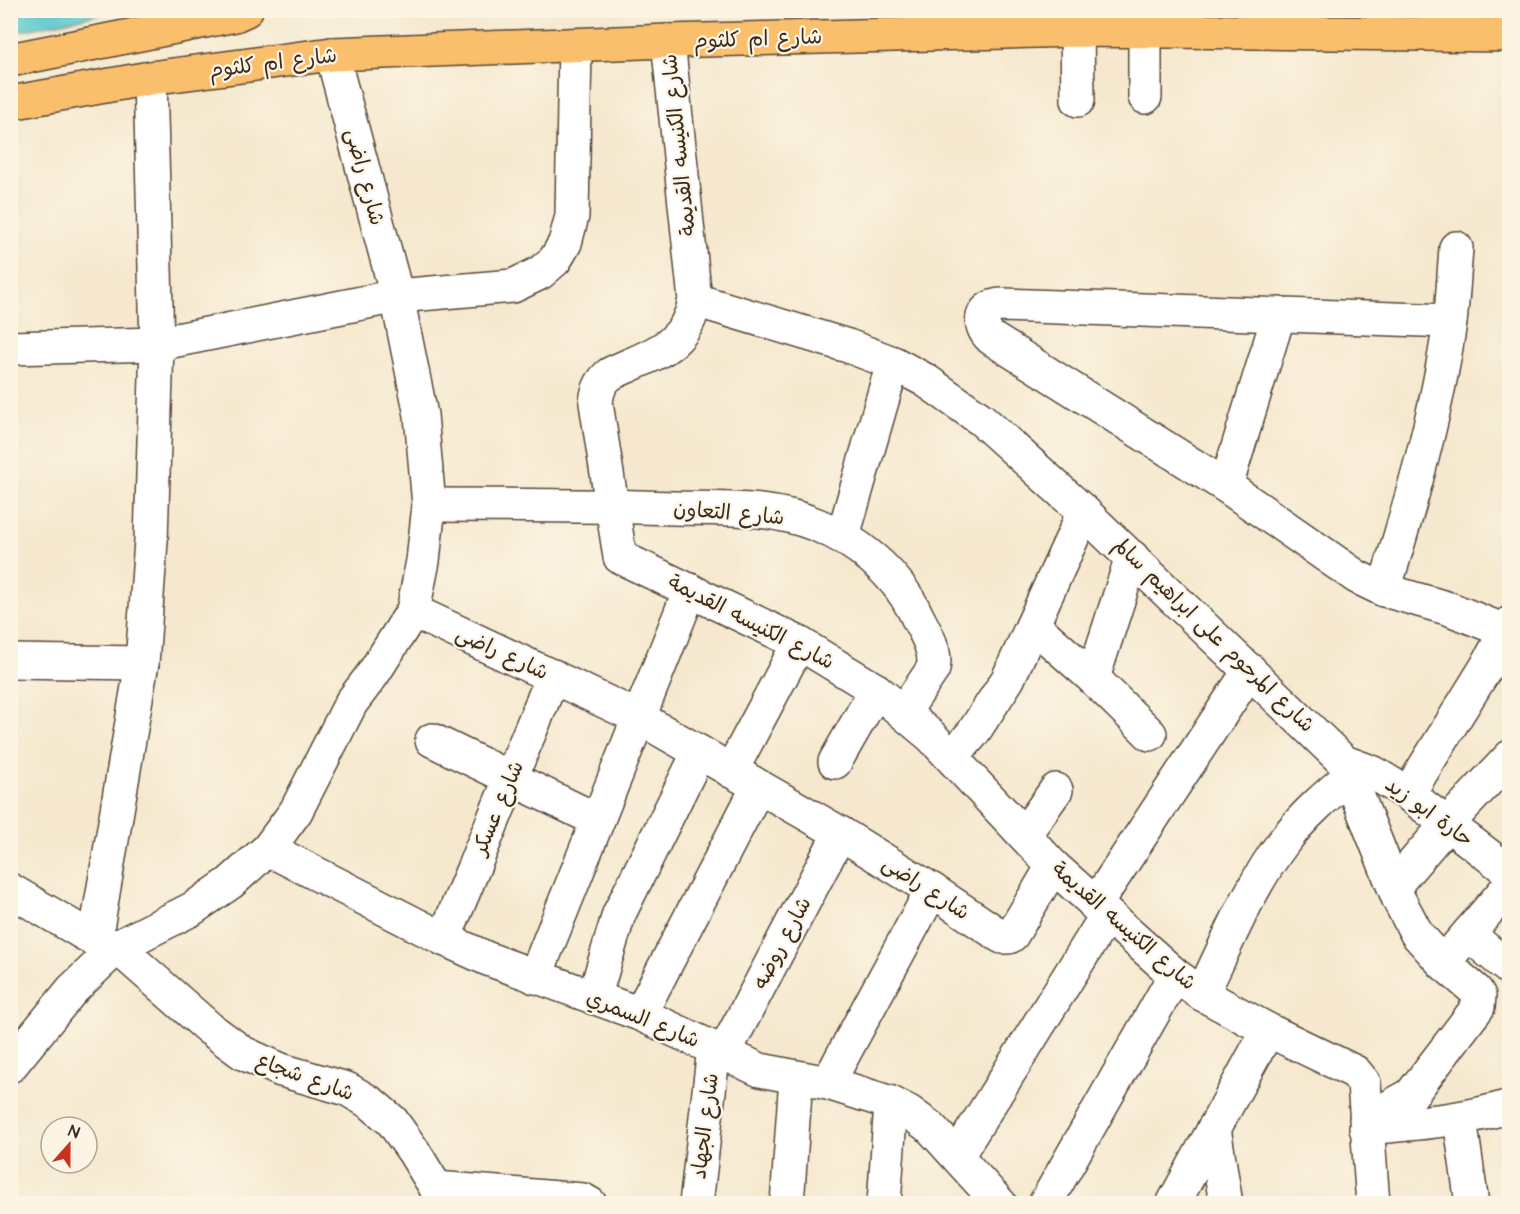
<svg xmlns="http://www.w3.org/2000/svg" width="1520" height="1214" font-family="'Architects Daughter','Playpen Sans Arabic',sans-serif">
	<rect width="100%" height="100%" fill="#fcf5e5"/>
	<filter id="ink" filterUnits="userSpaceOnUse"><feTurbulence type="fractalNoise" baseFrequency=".0167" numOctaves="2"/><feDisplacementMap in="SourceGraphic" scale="12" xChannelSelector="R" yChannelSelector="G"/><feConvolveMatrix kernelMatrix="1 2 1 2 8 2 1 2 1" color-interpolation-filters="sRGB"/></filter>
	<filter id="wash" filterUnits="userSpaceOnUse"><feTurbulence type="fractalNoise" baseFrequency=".008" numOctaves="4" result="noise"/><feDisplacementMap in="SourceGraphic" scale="24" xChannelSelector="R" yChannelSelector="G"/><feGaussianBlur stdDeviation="1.35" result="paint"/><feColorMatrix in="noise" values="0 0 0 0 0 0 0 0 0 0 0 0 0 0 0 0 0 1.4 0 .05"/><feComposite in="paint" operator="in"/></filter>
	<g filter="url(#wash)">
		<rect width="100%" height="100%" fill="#f5e8ce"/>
		<polygon fill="#5ac8ce" stroke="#4a7976" stroke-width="1.5" points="11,10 114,10 114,11 11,33"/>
	</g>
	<g filter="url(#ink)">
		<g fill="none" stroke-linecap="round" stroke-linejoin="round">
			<defs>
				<g id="minor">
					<polyline points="1077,30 1078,100"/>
					<polyline points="1145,31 1145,97"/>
					<path d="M668 41 695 300C686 349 649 355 610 374 600 382 597 391 596 403L620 557 799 643 876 690 931 736 1053 866 1175 975 1202 994 1268 1030 1355 1072 1364 1083 1373 1204"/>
					<polyline points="332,54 397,296 421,415 429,505 423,561 413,611 638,717 840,833 932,890 1002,937 1009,937 1012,935 1053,866"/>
					<polyline points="695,300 848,346 893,363 925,380 982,420 1084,512 1344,762 1399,900 1417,934 1443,963 1476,991 1479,996 1478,1007 1411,1095 1366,1120"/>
					<path d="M1450 321 1003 305C981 305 976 324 991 338L1226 486 1357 577 1384 590 1450 609 1510 633"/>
					<polyline points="10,348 157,344 397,296 513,286 540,273 555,260 565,243 572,216 575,45"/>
					<polyline points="1226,486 1279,314"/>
					<path d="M429 505C510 505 592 505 674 508 722 509 772 506 817 525 856 540 895 572 914 610 922 628 938 649 933 669L904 712"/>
					<polyline points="843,536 893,363"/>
					<path d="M1384 590C1411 502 1437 413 1450 322 1453 297 1454 273 1456 248"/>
					<polyline points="1033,625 1093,678 1150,734"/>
					<polyline points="10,661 142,663"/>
					<polyline points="1093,678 1132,557"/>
					<polyline points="432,740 597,820"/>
					<polyline points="952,757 973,733 1008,679 1084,512"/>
					<polyline points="835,762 876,690"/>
					<polyline points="1344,762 1374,773 1408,794 1510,872"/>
					<polyline points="731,771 799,643"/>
					<polyline points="1408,794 1487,666 1510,623"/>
					<polyline points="1024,835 1056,790"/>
					<polyline points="268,849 444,939 488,959 640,1014 760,1070 828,1083 891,1103 909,1112 931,1128 1000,1204"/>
					<polyline points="1394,886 1448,823 1510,757"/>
					<polyline points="10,890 95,940 117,947 209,1028 243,1053 281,1070 347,1089 371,1103 392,1121 414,1152 436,1188 441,1204"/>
					<polyline points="1095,905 1250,670"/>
					<polyline points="1468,934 1510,969"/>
					<polyline points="444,939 553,676"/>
					<polyline points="95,940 142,663 151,541 157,344 150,78"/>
					<polyline points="1443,963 1510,885"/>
					<polyline points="535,977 690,590"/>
					<path d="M1202 994C1228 942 1250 885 1285 840 1304 815 1327 795 1351 775"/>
					<polyline points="594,998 619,914 699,752"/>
					<polyline points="640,1014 758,787"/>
					<polyline points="724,1053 840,833"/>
					<polyline points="10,1066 72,990 117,947 192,909 230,883 268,849 296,811 351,703 373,674 413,611"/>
					<polyline points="828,1083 932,890"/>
					<polyline points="1460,1119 1472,1204"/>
					<polyline points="1214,1128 1226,1204"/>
					<path d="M1366 1128C1415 1123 1463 1121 1510 1106"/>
					<polyline points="957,1156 1107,915"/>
					<polyline points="436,1188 583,1200 590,1204"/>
					<polyline points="696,1204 714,1048"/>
					<polyline points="787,1204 796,1078"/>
					<polyline points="884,1204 891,1103"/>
					<polyline points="1045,1204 1175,975"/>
					<polyline points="1173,1204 1268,1030"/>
				</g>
				<g id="highway">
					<polyline points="10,60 235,15 246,10"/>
					<polyline points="10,103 150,78 332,54 668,41 1077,30 1510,35"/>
				</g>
			</defs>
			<use href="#minor" stroke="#574638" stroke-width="36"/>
			<use href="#highway" stroke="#574638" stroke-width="36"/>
			<use href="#minor" stroke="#fff" stroke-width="33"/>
			<use href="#highway" stroke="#f9bf6c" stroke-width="33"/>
		</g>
	</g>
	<g text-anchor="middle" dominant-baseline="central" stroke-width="4.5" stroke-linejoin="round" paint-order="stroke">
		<g font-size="21" fill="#3b2a1e" stroke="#fcf5e5">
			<text transform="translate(758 39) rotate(-2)">شارع ام كلثوم</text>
			<text transform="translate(273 63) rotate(-7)">شارع ام كلثوم</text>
			<text transform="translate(679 145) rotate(-96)">شارع الكنيسه القديمة</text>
			<text transform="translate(365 177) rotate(75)">شارع راضى</text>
			<text transform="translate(729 513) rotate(5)">شارع التعاون</text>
			<text transform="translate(751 622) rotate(27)">شارع الكنيسه القديمة</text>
			<text transform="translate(1214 635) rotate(44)">شارع المرحوم على ابراهيم سالم</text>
			<text transform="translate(502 653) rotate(25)">شارع راضى</text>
			<text transform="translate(498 808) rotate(-67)">شارع عسكر</text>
			<text transform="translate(1429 812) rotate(36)">حارة ابو زيد</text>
			<text transform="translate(926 888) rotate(33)">شارع راضى</text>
			<text transform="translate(1124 926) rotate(41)">شارع الكنيسه القديمة</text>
			<text transform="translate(782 943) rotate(-62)">شارع روضه</text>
			<text transform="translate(643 1019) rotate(22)">شارع السمري</text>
			<text transform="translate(305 1077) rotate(20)">شارع شجاع</text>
			<text transform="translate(705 1126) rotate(-83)">شارع الجهاد</text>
		</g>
	</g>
	<rect width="1520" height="1214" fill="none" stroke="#fcf5e5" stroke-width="36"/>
	<g transform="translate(69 1145) rotate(21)"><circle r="28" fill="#fcf5e5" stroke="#afa495" stroke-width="1.5"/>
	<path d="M0-4.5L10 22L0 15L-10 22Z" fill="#c8321e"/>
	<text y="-9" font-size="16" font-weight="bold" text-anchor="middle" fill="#3b2a1e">N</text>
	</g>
</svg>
